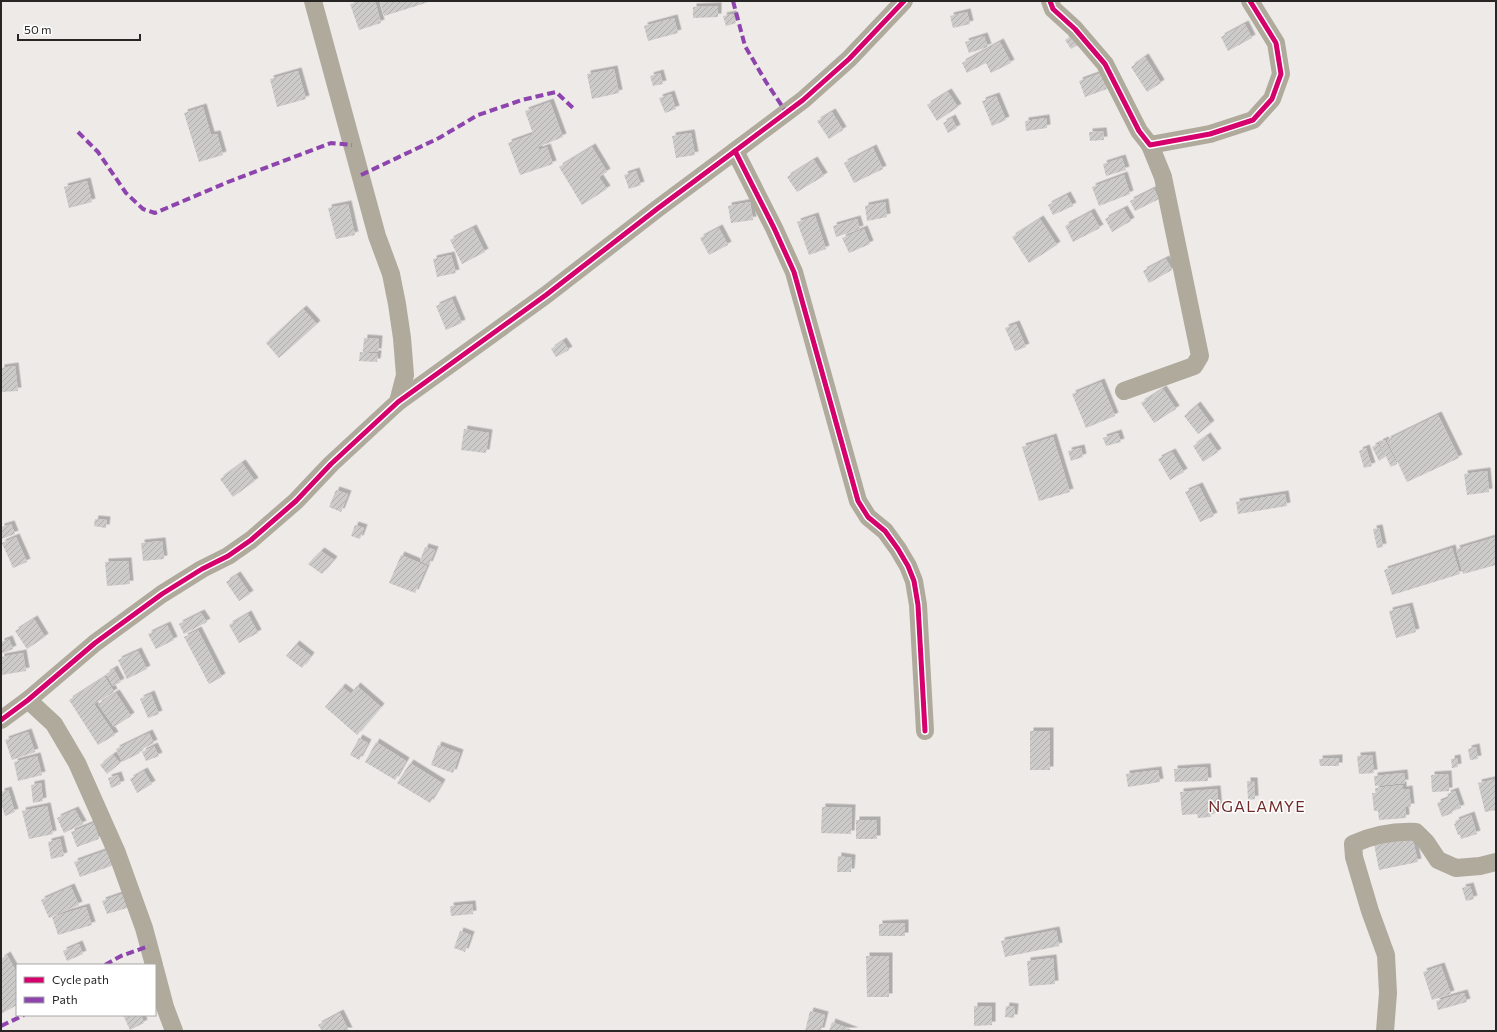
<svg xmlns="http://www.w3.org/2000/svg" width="1497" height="1032" font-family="Commissioner,sans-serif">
	<defs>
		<pattern id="building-hatch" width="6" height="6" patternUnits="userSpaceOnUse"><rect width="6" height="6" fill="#cdcaca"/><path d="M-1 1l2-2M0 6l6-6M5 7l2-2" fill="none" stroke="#b0adad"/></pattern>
		<filter id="shadow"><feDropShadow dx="3.5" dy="-3.5" stdDeviation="0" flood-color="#0004"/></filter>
	</defs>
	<rect width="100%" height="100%" fill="#edeae8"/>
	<g fill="url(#building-hatch)" filter="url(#shadow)">
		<polygon points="362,1 375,1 381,23 359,30 350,4"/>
		<polygon points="387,1 432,1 384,16 380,3"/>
		<polygon points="718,6 718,17 693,18 693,7"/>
		<polygon points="967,12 970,24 953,28 950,16"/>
		<polygon points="733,14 736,23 726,26 723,16"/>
		<polygon points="674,18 678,33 648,41 644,26"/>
		<polygon points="1245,24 1252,38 1228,51 1221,37"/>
		<polygon points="1075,34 1081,43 1071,49 1065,40"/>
		<polygon points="984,36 988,47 969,53 965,42"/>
		<polygon points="1000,42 1011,63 991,73 986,63 967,73 962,63"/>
		<polygon points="1145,57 1161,83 1147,92 1131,67"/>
		<polygon points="614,69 619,93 592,99 587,74"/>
		<polygon points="298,71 306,99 277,107 270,79"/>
		<polygon points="660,73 663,84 653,86 650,76"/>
		<polygon points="1101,73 1107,89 1085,97 1079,81"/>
		<polygon points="948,92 958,107 937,121 927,105"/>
		<polygon points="671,94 676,109 665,113 659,98"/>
		<polygon points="996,96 1006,120 992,126 982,101"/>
		<polygon points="550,102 563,137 538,147 539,150 547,147 553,164 520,175 508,143 533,134 525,111"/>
		<polygon points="203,107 211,135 217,134 223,155 199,162 184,113"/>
		<polygon points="832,112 843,130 829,139 817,121"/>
		<polygon points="952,118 957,128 948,133 943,123"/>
		<polygon points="1046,118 1047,128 1026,131 1025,121"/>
		<polygon points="1103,131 1104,140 1090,141 1089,132"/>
		<polygon points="691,133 695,155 676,158 672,136"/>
		<polygon points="592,147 607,172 599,177 607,189 582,205 559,167"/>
		<polygon points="873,148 883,169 854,183 844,163"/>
		<polygon points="1122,158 1126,170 1106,176 1103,164"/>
		<polygon points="814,160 824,176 797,192 787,177"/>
		<polygon points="636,171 641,185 629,189 624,175"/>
		<polygon points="1124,175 1130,194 1099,206 1092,187"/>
		<polygon points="87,181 92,202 69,208 64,187"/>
		<polygon points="1154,189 1159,199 1135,211 1130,201"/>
		<polygon points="1067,195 1073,206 1053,215 1048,205"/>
		<polygon points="750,202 753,220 731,223 728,206"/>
		<polygon points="885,202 887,217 867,221 865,206"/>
		<polygon points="348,204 355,235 336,239 328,208"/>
		<polygon points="1124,209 1131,221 1112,232 1105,219"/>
		<polygon points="1091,212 1100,228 1073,242 1065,226"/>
		<polygon points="815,216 826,249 809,255 797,222"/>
		<polygon points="857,219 860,229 836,237 833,226"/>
		<polygon points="1040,219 1057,245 1029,263 1012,237"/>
		<polygon points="473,228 485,252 462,264 450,240"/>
		<polygon points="719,228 728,245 709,255 700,238"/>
		<polygon points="864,229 870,244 849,253 842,238"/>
		<polygon points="451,255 456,273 437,277 433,259"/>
		<polygon points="1166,259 1172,270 1149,283 1143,271"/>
		<polygon points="452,299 462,323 446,330 436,306"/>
		<polygon points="303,309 317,324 279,358 266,343"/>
		<polygon points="1016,324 1026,347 1015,351 1005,328"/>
		<polygon points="364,338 379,339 378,352 363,351"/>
		<polygon points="563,341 569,350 556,357 551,349"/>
		<polygon points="360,352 378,354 377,362 359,361"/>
		<polygon points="15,366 18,391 1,392 1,368"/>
		<polygon points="1101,382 1115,416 1086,428 1072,394"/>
		<polygon points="1163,389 1176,409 1154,423 1141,403"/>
		<polygon points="1197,405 1211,424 1198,434 1184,416"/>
		<polygon points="1438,415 1459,458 1407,482 1387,440"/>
		<polygon points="464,429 489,433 486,453 461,450"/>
		<polygon points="1118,433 1121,442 1106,446 1103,438"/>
		<polygon points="1207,436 1218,452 1203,462 1193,446"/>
		<polygon points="1053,437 1070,492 1039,501 1022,447"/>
		<polygon points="1385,440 1397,464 1391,467 1379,443"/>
		<polygon points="1378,444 1385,457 1379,461 1372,447"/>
		<polygon points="1081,448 1083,457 1071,461 1068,451"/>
		<polygon points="1366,448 1372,466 1364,468 1359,451"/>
		<polygon points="1172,452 1184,472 1170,480 1158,459"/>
		<polygon points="242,463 255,481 233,497 220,479"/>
		<polygon points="1487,471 1489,492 1467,495 1464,474"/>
		<polygon points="1199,486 1214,516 1200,522 1185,492"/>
		<polygon points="336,490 348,494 341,512 329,507"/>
		<polygon points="1285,494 1287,506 1238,514 1236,502"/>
		<polygon points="95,519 107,520 106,528 94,526"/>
		<polygon points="11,524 15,534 1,539 1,527"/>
		<polygon points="355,525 364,528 360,539 351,536"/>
		<polygon points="1379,528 1383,547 1377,548 1373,529"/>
		<polygon points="16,537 27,562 13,568 2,543"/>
		<polygon points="1496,537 1496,565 1463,574 1456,549"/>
		<polygon points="162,541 164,559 143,561 141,543"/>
		<polygon points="425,547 435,550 429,565 420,561"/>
		<polygon points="1452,548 1460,574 1392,595 1384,570"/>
		<polygon points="321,551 334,560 322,574 308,564"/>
		<polygon points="401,555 427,566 415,593 389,583"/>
		<polygon points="128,561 130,584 107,586 105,562"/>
		<polygon points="237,575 250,594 239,601 226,582"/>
		<polygon points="1409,606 1416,632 1396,638 1389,611"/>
		<polygon points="201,613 207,622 184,634 179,624"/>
		<polygon points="248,614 258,633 239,643 229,625"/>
		<polygon points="34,619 45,637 27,649 15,631"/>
		<polygon points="167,625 174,640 156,649 148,634"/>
		<polygon points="198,630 222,677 209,684 184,637"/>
		<polygon points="9,639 13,649 1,654 1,642"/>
		<polygon points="296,644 311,656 302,668 286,656"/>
		<polygon points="138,651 147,669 127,679 118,660"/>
		<polygon points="23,653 26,671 1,675 1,657"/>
		<polygon points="114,669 121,682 113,686 106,674"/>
		<polygon points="105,677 114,692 94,704 115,735 98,745 69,700"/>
		<polygon points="357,686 381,707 357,735 325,707 342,687 351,694"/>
		<polygon points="116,693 131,716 114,727 98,704"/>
		<polygon points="151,694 159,714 148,718 140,699"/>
		<rect x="1030" y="731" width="20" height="39"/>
		<polygon points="28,732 35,752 12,760 5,740"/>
		<polygon points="149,733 154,743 138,751 140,753 122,762 116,749"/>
		<polygon points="359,738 368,743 359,760 350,755"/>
		<polygon points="376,742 406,761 395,780 365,762"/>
		<polygon points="438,745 460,753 453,773 431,765"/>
		<polygon points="154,746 159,756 146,761 142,752"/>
		<polygon points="1476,747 1478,759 1470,760 1468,749"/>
		<polygon points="113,755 120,763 107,774 100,765"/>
		<polygon points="1372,755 1374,773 1359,774 1357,756"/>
		<polygon points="37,756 42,775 18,781 14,762"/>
		<polygon points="1339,758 1339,766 1320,766 1319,759"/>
		<polygon points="1457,758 1458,767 1452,768 1451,759"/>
		<polygon points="410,763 442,783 430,803 397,783"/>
		<polygon points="1207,767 1208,781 1175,782 1174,769"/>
		<polygon points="1158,770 1160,782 1128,787 1126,774"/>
		<polygon points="144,771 152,784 137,793 130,779"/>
		<polygon points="1404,773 1405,783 1375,786 1374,776"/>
		<polygon points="1448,774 1449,791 1432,792 1431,775"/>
		<polygon points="118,775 121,784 111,788 108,778"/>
		<polygon points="1496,779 1496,810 1485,812 1478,783"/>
		<polygon points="1247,781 1254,781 1255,799 1248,800"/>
		<polygon points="41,783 43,801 33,803 31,785"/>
		<polygon points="1403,785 1403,790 1409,789 1411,807 1405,807 1406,818 1379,820 1378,811 1374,811 1372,793 1376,793 1375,788"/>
		<polygon points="1217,789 1219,812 1210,813 1211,817 1198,818 1197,814 1182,815 1180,792"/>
		<polygon points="8,790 15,812 5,816 1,803 1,792"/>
		<polygon points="1455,791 1461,808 1452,811 1453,813 1442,817 1437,803 1449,798 1447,794"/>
		<polygon points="47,806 53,834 29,839 22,811"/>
		<polygon points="822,807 852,808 851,834 821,833"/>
		<polygon points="75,810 83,824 64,833 57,818"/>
		<polygon points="1471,815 1477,834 1461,839 1460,835 1458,835 1454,824 1456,823 1455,821"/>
		<rect x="856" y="820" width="21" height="19"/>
		<polygon points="94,823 99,839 77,847 71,832"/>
		<polygon points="1412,836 1418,862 1379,870 1374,844"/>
		<polygon points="60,839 64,856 51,859 48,842"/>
		<polygon points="108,850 114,865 80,877 74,862"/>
		<polygon points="838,856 852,858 851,872 837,872"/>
		<polygon points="1470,886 1474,899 1466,901 1462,888"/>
		<polygon points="71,887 79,905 49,918 41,900"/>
		<polygon points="125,893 130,907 107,914 102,901"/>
		<polygon points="472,904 473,914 451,916 450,906"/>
		<polygon points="86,907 92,925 58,935 52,917"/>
		<polygon points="905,923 905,936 879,936 879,924"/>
		<polygon points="1056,930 1059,946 1005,957 1001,941"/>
		<polygon points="460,931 471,935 465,952 454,948"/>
		<polygon points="79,944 83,954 67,961 63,951"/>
		<polygon points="7,955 17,973 17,1005 1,1014 1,959"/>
		<polygon points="866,956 889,956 889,997 867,997"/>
		<polygon points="1053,958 1055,984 1029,986 1027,961"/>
		<polygon points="1441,966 1451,994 1432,1000 1423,972"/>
		<polygon points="1464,993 1467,1002 1438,1010 1436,1001"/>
		<polygon points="974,1006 992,1006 992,1025 974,1026"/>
		<polygon points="1006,1006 1015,1007 1014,1018 1005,1017"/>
		<polygon points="810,1011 825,1015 821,1031 805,1031"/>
		<polygon points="340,1013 349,1031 322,1031 318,1025"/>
		<polygon points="123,1015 141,1015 144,1023 130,1030"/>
		<polygon points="832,1022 855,1031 829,1031"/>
	</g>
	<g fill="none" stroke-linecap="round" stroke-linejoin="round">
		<g stroke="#afaa9c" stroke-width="18">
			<polyline points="313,1 377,236 391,274 397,304 402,338 405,375 398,402"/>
			<polyline points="1050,1 1053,9 1075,29 1105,64 1139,131 1150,145 1210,134 1253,120 1272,99 1281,74 1276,43 1250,1"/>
			<polyline points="735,151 774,228 794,272 858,501 868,517 885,531 898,549 908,566 914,581 918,605 925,731"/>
			<polyline points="1124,391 1194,366 1200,356 1163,177 1150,145"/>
			<polyline points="28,700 54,724 77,763 117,853 144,928 154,965"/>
			<polyline points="1,720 28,700 95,643 162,594 202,569 228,556 251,540 296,501 331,464 398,402 546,295 657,209 735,151 803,100 849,59 904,1"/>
			<polyline points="155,969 165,1007 174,1031"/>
			<path d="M1385 1031 1388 993 1386 955 1370 911 1354 857 1353 844C1373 835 1394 831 1416 832L1426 842 1438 860 1456 868 1480 866 1496 862"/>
		</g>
		<g stroke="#8e44ad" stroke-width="4" stroke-dasharray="8 4" stroke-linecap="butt">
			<polyline points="733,1 745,46 766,82 786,112"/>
			<polyline points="78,132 98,152 126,193 143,209 155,213 228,182 331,143 352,145"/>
			<polyline points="361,175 439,138 478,115 522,100 556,92 573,108"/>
			<polyline points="105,965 121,956 149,946"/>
			<polyline points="1,1026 24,1015"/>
		</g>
		<defs>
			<g id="cycleway">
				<polyline points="1050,1 1053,9 1075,29 1105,64 1139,131 1150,145 1210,134 1253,120 1272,99 1281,74 1276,43 1250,1"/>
				<polyline points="735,151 774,228 794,272 858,501 868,517 885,531 898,549 908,566 914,581 918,605 925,731"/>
				<polyline points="1,720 28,700 95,643 162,594 202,569 228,556 251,540 296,501 331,464 398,402 546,295 657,209 735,151 803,100 849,59 904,1"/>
			</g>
		</defs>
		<use href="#cycleway" stroke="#fff" stroke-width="8"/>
		<use href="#cycleway" stroke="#d6006c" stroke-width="5"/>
	</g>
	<g text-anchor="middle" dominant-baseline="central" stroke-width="3" stroke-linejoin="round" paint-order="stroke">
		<g font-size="16" letter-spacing="1" fill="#6f2929" stroke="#fff">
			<text x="1257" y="805">NGALAMYE</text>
		</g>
	</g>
	<rect width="1497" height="1032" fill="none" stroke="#282625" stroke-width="4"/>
	<rect x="16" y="964" width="140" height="52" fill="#ffffff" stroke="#a9a8a8"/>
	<rect x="24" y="977" width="20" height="6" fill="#d6006c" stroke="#a9a8a8"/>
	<text x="52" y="984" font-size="12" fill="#282625">Cycle path</text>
	<rect x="24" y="997" width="20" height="6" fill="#8e44ad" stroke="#a9a8a8"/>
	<text x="52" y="1004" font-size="12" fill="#282625">Path</text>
	<path d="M18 34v6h122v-6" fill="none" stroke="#282625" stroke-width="2"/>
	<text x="24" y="34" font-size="12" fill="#282625" stroke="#ffffff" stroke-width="3" paint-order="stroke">50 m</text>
</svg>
